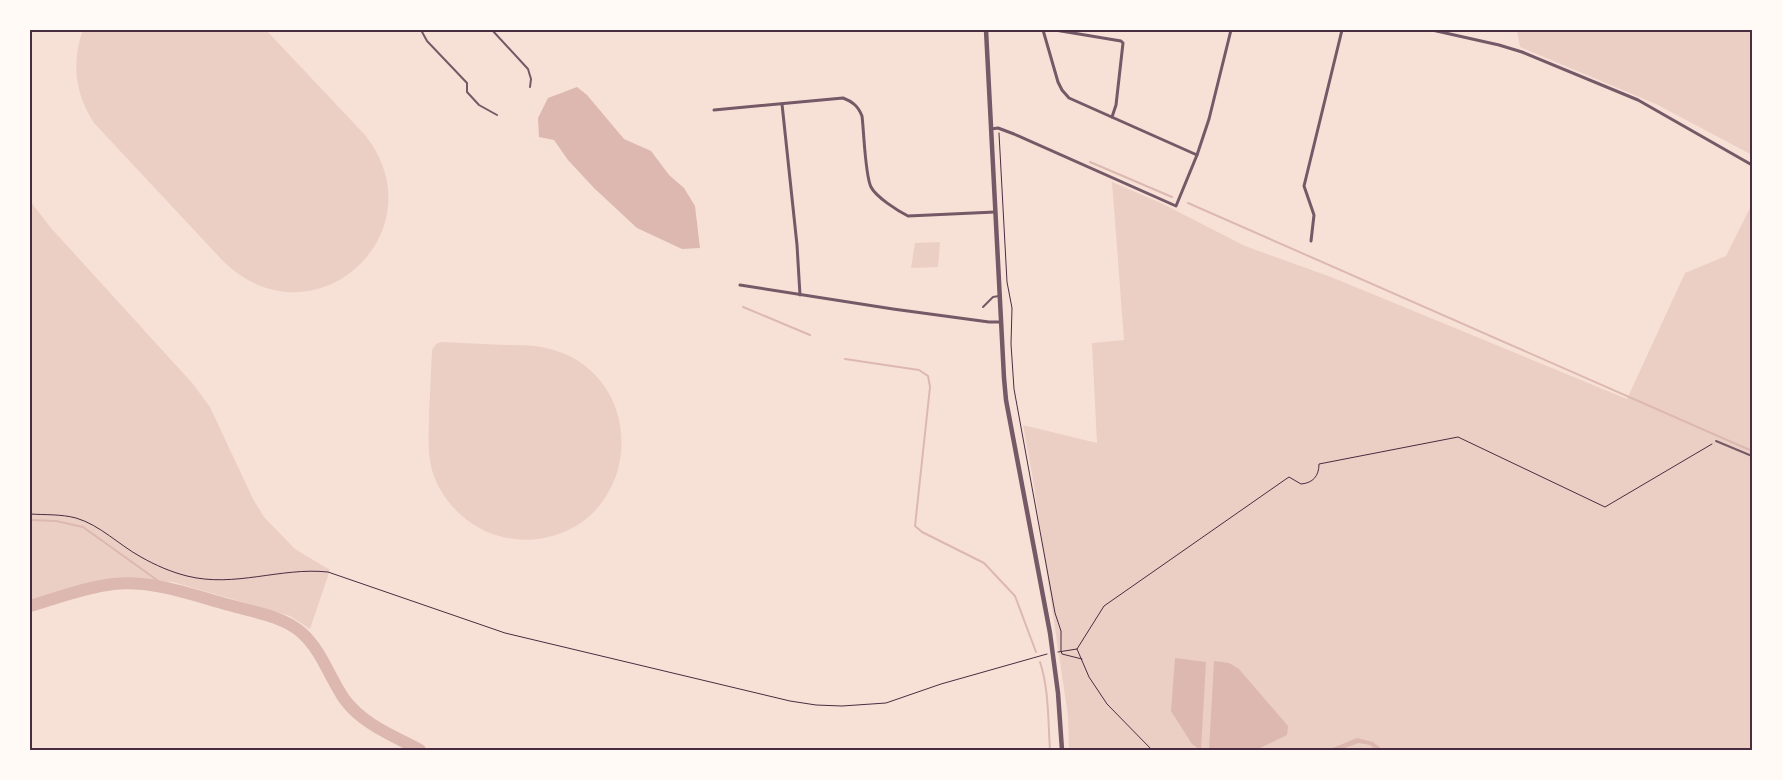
<svg xmlns="http://www.w3.org/2000/svg" width="1782" height="780" font-family="Mulish,sans-serif">
	<rect width="100%" height="100%" fill="#f7e1d7"/>
	<g fill="#ebcfc5">
		<path d="M83 30H266L365 135C442 233 312 349 223 261L94 123C75 94 71 62 83 30Z"/>
		<polygon points="1517,30 1752,30 1752,155 1656,104 1520,47"/>
		<polygon points="1112,182 1161,203 1245,246 1331,277 1627,399 1685,273 1726,256 1752,204 1752,750 1069,750 1068,716 1033,480 1023,425 1097,443 1092,343 1124,340"/>
		<polygon points="30,201 51,228 193,384 210,407 253,499 264,517 295,549 330,570 310,629 290,616 173,582 121,578 30,602"/>
		<polygon points="940,242 938,267 911,268 915,243"/>
		<path d="M441 342C463 343 484 344 505 345 522 345 538 345 554 350 649 379 642 519 544 538 524 542 503 539 485 531 460 519 440 497 432 470 427 452 429 433 429 414 430 392 431 371 432 350L436 344Z"/>
	</g>
	<g fill="#dcb8b0">
		<polygon points="577,87 587,95 624,139 651,151 669,175 684,188 695,206 700,248 682,249 637,228 594,188 568,160 554,140 539,137 538,118 548,98"/>
		<polygon points="1175,658 1206,662 1201,750 1192,744 1171,711"/>
		<polygon points="1214,661 1229,663 1239,669 1288,726 1287,735 1256,750 1209,750"/>
		<polygon points="1357,738 1373,742 1383,750 1376,750 1370,745 1359,743 1339,750 1328,750"/>
	</g>
	<g fill="none" stroke-linecap="round" stroke-linejoin="round">
		<g stroke="#dcb8b0" stroke-width="2">
			<polyline points="1090,162 1172,197"/>
			<polyline points="1188,203 1752,451"/>
			<polyline points="743,307 810,335"/>
			<polyline points="845,359 919,370 928,376 930,387 915,526 922,532 984,563 1015,596 1036,652"/>
			<polyline points="30,520 56,521 83,527 157,580 165,587"/>
			<path d="M1040 662C1049 689 1048 721 1050 750"/>
		</g>
		<path stroke="#dcb8b0" stroke-width="12" d="M30 606C57 598 86 587 114 584 153 580 192 595 229 605 253 612 283 616 302 633 322 651 330 679 345 700 364 725 394 736 420 750"/>
		<g stroke="#4a2c40" stroke-width="1">
			<polyline points="999,133 1007,282 1012,308 1011,344 1014,389 1055,613 1061,631 1061,651 1062,654 1082,659"/>
			<path d="M30 514C45 515 61 514 76 518 100 525 119 545 141 557 155 565 171 572 187 576 235 588 280 567 328 572L505 633 790 701 816 705 842 706 886 703 941 684 1047 654"/>
			<polyline points="1077,649 1089,677 1107,704 1152,750"/>
			<path d="M1058 652 1077 649 1104 606 1286 479 1289 477 1301 484C1313 483 1319 476 1319 464L1458 437 1605 507 1712 444"/>
		</g>
		<g stroke="#755966" stroke-width="2">
			<polyline points="421,30 427,41 467,83 467,92 479,105 497,115"/>
			<polyline points="492,30 528,69 531,79 530,87"/>
			<polyline points="983,307 993,297 999,296"/>
			<polyline points="1716,441 1752,456"/>
		</g>
		<g stroke="#755966" stroke-width="3">
			<polyline points="1043,30 1058,82 1062,90 1069,98 1197,155"/>
			<polyline points="1055,30 1121,41 1123,43 1116,105 1112,117"/>
			<polyline points="1432,30 1499,45 1522,52 1638,100 1752,165"/>
			<polyline points="782,104 797,245 800,295"/>
			<path d="M714 110 843 98C853 102 858 106 862 116 864 132 865 175 871 187 876 197 898 211 908 216L995 212"/>
			<polyline points="991,129 998,128 1014,134 1176,206 1197,155 1209,119 1231,30"/>
			<polyline points="1311,241 1314,215 1304,186 1342,30"/>
			<polyline points="740,285 893,309 989,322 1000,322"/>
		</g>
		<polyline stroke="#755966" stroke-width="4.5" points="986,30 1004,378 1006,400 1050,633 1058,693 1062,750"/>
	</g>
	<rect width="1782" height="780" fill="none" stroke="#fffaf5" stroke-width="62"/>
	<rect x="31" y="31" width="1720" height="718" fill="none" stroke="#4a2c40" stroke-width="2"/>
</svg>
